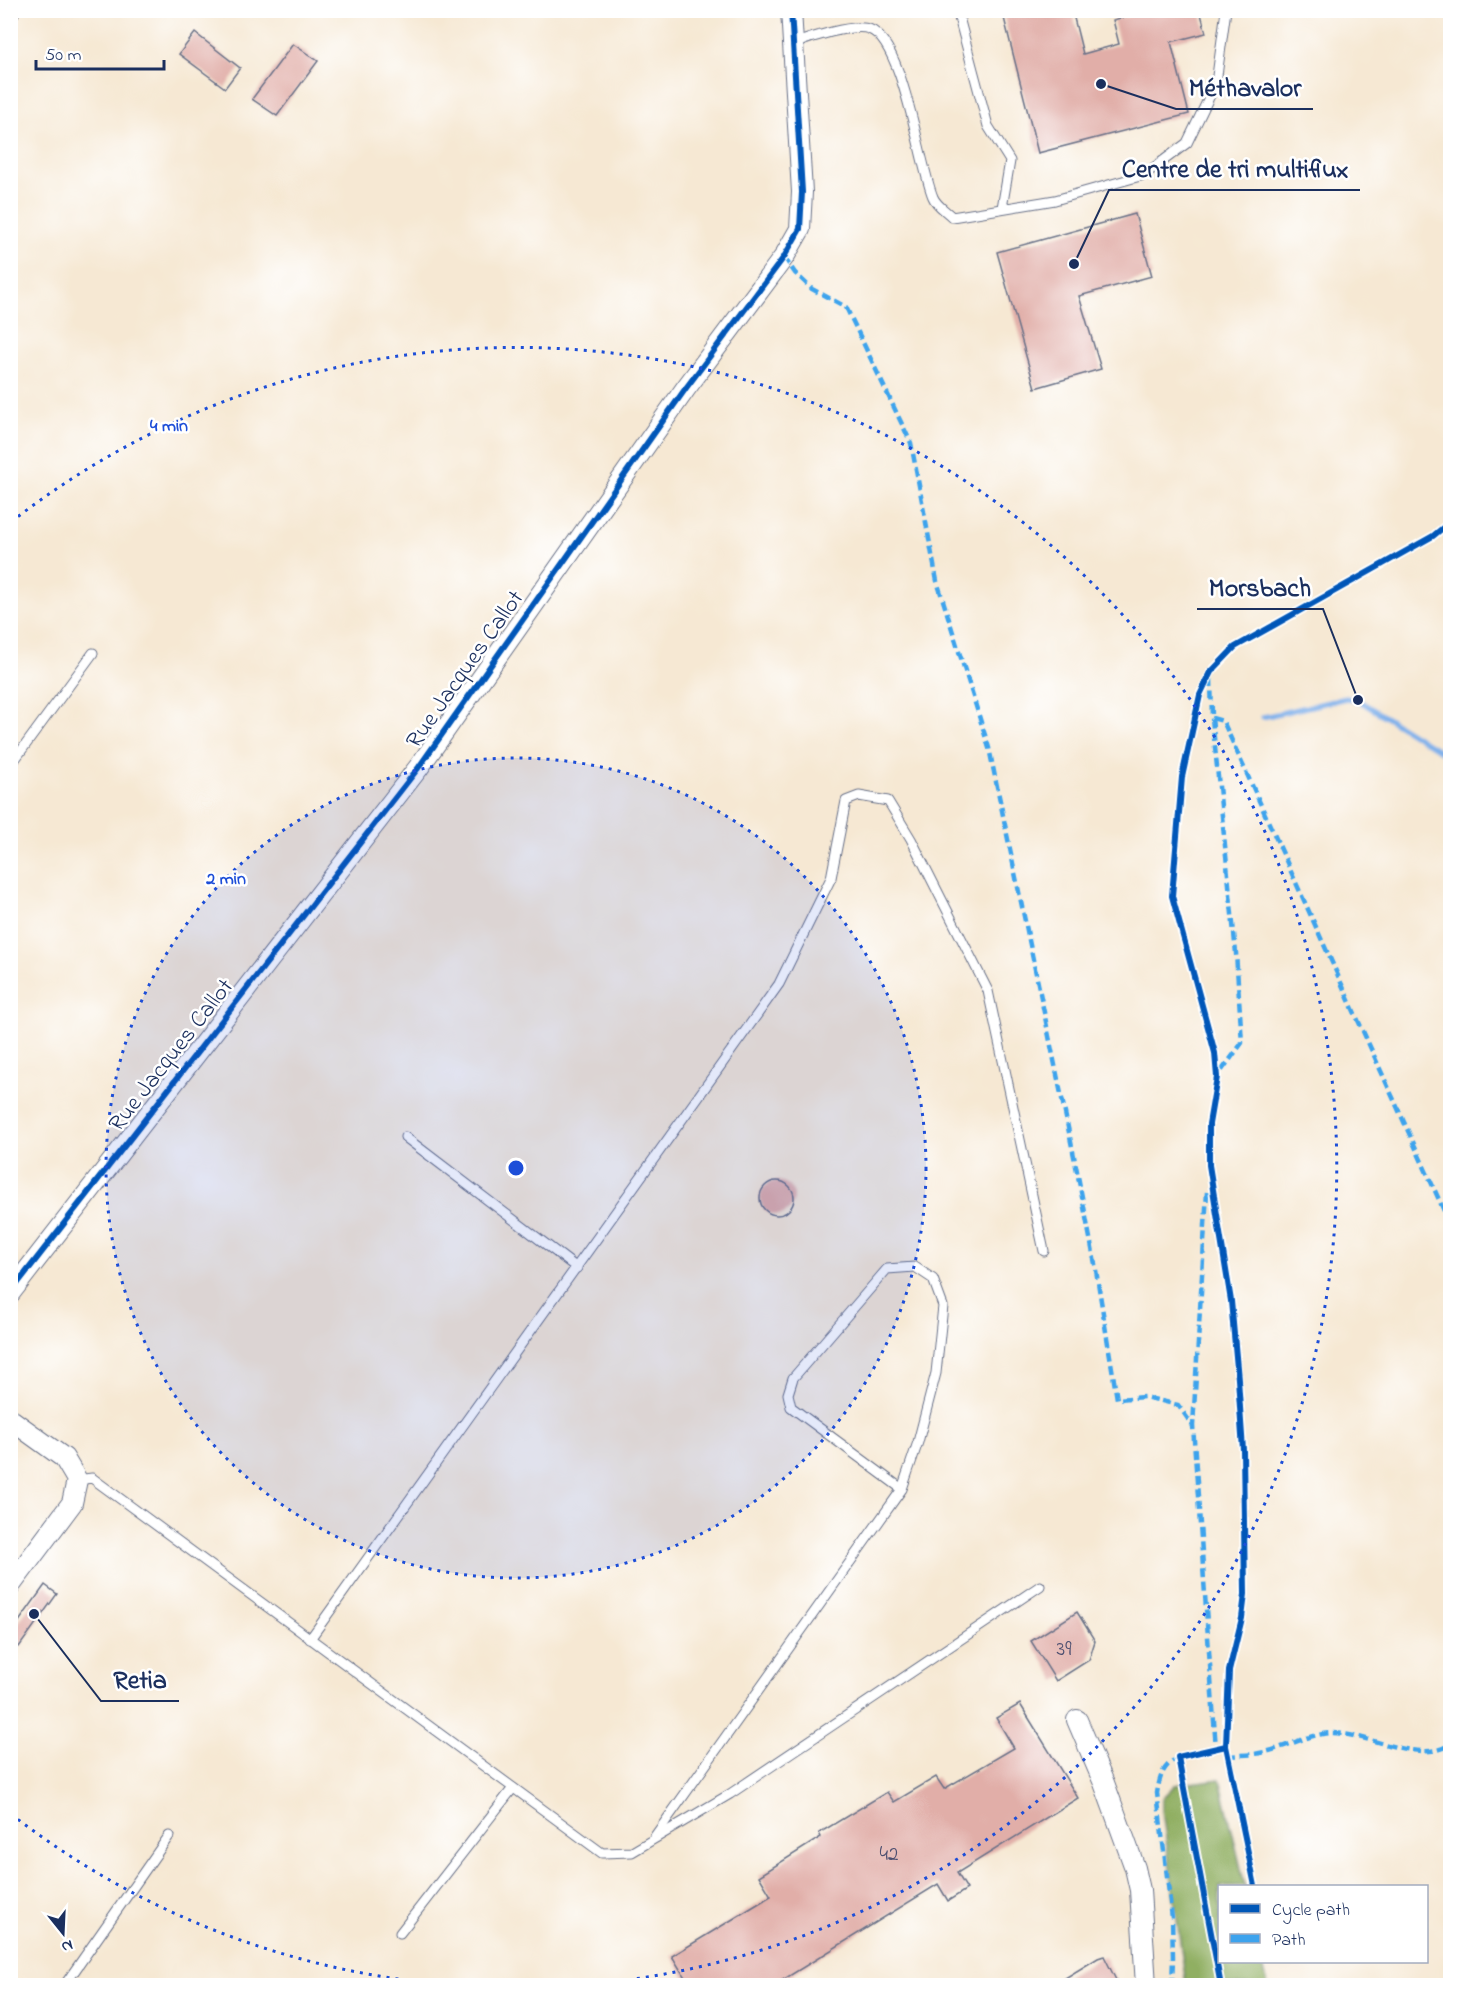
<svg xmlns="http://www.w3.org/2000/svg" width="1461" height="1996" font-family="'Indie Flower',sans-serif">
	<rect width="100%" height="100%" fill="#fff"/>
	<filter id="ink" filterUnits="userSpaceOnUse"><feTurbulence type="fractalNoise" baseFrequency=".0167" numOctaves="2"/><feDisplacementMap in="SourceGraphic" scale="12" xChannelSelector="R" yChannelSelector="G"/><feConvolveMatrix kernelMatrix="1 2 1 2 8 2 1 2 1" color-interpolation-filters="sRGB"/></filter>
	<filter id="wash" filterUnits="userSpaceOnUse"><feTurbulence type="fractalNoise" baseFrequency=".008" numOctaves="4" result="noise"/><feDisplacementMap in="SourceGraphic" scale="24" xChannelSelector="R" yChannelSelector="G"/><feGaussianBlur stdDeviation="1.35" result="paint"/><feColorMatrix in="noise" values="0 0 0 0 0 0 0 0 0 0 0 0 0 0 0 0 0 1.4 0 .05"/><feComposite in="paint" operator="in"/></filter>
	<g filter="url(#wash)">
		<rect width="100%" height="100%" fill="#f6e8d3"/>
		<polygon fill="#90af62" stroke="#566f60" stroke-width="1.5" points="1220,1779 1245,1886 1220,1886 1220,1962 1262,1962 1268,1985 1186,1985 1162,1810 1162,1798 1175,1785"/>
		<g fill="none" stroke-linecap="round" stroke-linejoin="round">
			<polyline stroke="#7fb1eb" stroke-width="5" points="1263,717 1346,698 1358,700 1448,756"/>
		</g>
		<g id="blocks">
			<g fill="#e1aea8">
				<polygon points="1002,10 1072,10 1083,54 1119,44 1113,20 1152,10 1200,10 1206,33 1171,42 1189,114 1038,153"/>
				<polygon points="195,33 240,68 225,88 179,54"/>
				<polygon points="293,44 318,61 277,116 252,99"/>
				<polygon points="1135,214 1152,276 1079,296 1101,369 1035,388 997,252"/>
				<circle cx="777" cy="1198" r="17"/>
				<polygon points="45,1585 57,1594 19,1647 10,1641 10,1634"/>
				<polygon points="1077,1612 1095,1641 1089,1660 1056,1681 1031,1641"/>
				<polygon points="1020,1704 1078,1798 957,1873 967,1889 948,1901 938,1884 773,1986 690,1986 672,1956 771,1896 759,1876 821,1837 819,1833 887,1792 894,1802 936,1777 944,1789 1014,1748 996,1718"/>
				<polygon points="1104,1956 1119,1986 1052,1986 1098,1958"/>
			</g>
		</g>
	</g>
	<g filter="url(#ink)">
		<use href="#blocks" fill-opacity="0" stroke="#687087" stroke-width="1.5"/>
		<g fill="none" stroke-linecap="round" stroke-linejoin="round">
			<defs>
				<g id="service">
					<polyline points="957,10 988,126 1010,161 1002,208"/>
					<path d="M793 44C809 38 854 23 869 29 904 41 919 164 933 197 936 205 946 211 952 217L1055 200 1144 175 1187 143 1216 83 1226 10"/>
					<polyline points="10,766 93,653"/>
					<polyline points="405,1137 577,1268"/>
					<polyline points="77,1480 92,1478 602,1853 632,1852 730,1794 1040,1586"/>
					<polyline points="310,1639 779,984 831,878 846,801 859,796 888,801 911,839 988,991 1044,1251"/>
					<polyline points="655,1836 902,1489 918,1442 936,1373 943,1306 933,1279 915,1267 887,1269 793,1378 788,1394 791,1407 902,1489"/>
					<polyline points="400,1933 513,1788"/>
					<polyline points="64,1986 169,1836"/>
				</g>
				<g id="minor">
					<polyline points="10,1293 419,767 686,388 784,257 800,229 802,192 791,10"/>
					<polyline points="10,1419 64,1458 77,1480 72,1503 10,1586"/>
					<polyline points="1077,1720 1104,1783 1135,1868 1140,1890 1146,1986"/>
				</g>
			</defs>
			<use href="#service" stroke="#687087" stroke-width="11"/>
			<use href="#minor" stroke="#687087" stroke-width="22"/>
			<use href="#service" stroke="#fff" stroke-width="9"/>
			<use href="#minor" stroke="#fff" stroke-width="20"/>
			<polyline stroke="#1b2f5e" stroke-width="4.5" points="10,29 19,10"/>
			<g stroke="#3da3ed" stroke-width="4.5" stroke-dasharray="9 4.5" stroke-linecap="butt">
				<polyline points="784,257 795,273 812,289 846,307 911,443 937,581 989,748 1076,1166 1095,1264 1117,1399 1145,1397 1178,1405 1193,1426"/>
				<polyline points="1211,678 1212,718 1236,953 1242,1043 1217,1077"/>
				<polyline points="1212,718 1223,721 1450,1224"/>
				<polyline points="1207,1192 1193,1426 1216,1749"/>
				<path d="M1228 1756C1240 1755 1253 1755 1265 1752 1287 1747 1309 1734 1332 1733 1366 1733 1420 1764 1450 1745"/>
				<path d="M1172 1986 1173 1957 1172 1918 1157 1793C1160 1775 1164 1762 1182 1757"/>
			</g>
			<defs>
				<g id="cycleway">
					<polyline points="10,1293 419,767 686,388 784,257 800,229 802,192 791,10"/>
					<polyline points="1255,1886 1226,1746 1229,1671 1242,1618 1245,1594 1243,1450 1238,1379 1231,1301 1209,1165 1209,1124 1217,1077 1215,1053 1172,896 1182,777 1200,695 1211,672 1235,647 1433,536 1450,522"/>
					<polyline points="1221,1986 1178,1757 1226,1746"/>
				</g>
			</defs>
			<use href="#cycleway" stroke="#fff" stroke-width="10"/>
			<use href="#cycleway" stroke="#0057b8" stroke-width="6"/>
		</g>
	</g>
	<circle cx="516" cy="1168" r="410" fill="#1d4ed8" fill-opacity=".12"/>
	<g fill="none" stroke="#1d4ed8" stroke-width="3" stroke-dasharray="3 6">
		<circle cx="516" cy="1168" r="410"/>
		<path d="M452 1985A820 820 0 0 1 11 1814M11 522A820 820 0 1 1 580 1985"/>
	</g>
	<g text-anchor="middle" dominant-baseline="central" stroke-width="5" stroke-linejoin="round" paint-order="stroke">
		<g font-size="21" fill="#4c4f70">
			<text x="1064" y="1650">39</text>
			<text x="889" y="1855">42</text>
		</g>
		<g font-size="24" fill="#1b2f5e" stroke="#fff">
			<text transform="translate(466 670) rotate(-55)">Rue Jacques Callot</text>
			<text transform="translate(172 1056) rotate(-52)">Rue Jacques Callot</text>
		</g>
	</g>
	<circle cx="516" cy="1168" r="9" fill="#1d4ed8" stroke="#fff" stroke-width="3"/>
	<g font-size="18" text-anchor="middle" font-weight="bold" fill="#1d4ed8" stroke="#fff" stroke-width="5" stroke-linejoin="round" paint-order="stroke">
		<text x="169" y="431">4 min</text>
		<text x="226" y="884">2 min</text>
	</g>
	<path fill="none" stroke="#1b2f5e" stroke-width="2" d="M1101 84L1176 109H1313M1074 264L1109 190H1360M1358 700L1323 609H1197M34 1614L101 1701H179"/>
	<g fill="#1b2f5e" stroke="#fff" stroke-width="2">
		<circle cx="1101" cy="84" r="6"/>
		<circle cx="1074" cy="264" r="6"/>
		<circle cx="1358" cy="700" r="6"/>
		<circle cx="34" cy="1614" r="6"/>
	</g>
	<g font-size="26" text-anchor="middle" font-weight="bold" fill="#1b2f5e" stroke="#fff" stroke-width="5" stroke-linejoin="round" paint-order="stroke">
		<text x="1245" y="96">Méthavalor</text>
		<text x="1235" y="177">Centre de tri multiflux</text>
		<text x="1260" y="596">Morsbach</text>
		<text x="140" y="1688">Retia</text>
	</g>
	<rect width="1461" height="1996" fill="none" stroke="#fff" stroke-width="36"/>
	<rect x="1218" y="1885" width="210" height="78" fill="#ffffff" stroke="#a4acbf" stroke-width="1.5"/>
	<rect x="1230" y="1904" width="30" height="9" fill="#0057b8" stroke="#a4acbf" stroke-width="1.5"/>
	<text x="1272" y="1915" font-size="18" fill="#1b2f5e">Cycle path</text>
	<rect x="1230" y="1934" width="30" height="9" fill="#3da3ed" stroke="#a4acbf" stroke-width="1.5"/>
	<text x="1272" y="1945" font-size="18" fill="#1b2f5e">Path</text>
	<g transform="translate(63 1933) rotate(162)" stroke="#ffffff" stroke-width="4.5" paint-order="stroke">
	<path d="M0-4.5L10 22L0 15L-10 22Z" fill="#1b2f5e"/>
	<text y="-9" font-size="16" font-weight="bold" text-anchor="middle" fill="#1b2f5e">N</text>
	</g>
	<path d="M36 60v9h128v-9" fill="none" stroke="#1b2f5e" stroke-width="3"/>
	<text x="45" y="60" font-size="18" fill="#1b2f5e" stroke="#ffffff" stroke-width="4.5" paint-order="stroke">50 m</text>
</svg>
